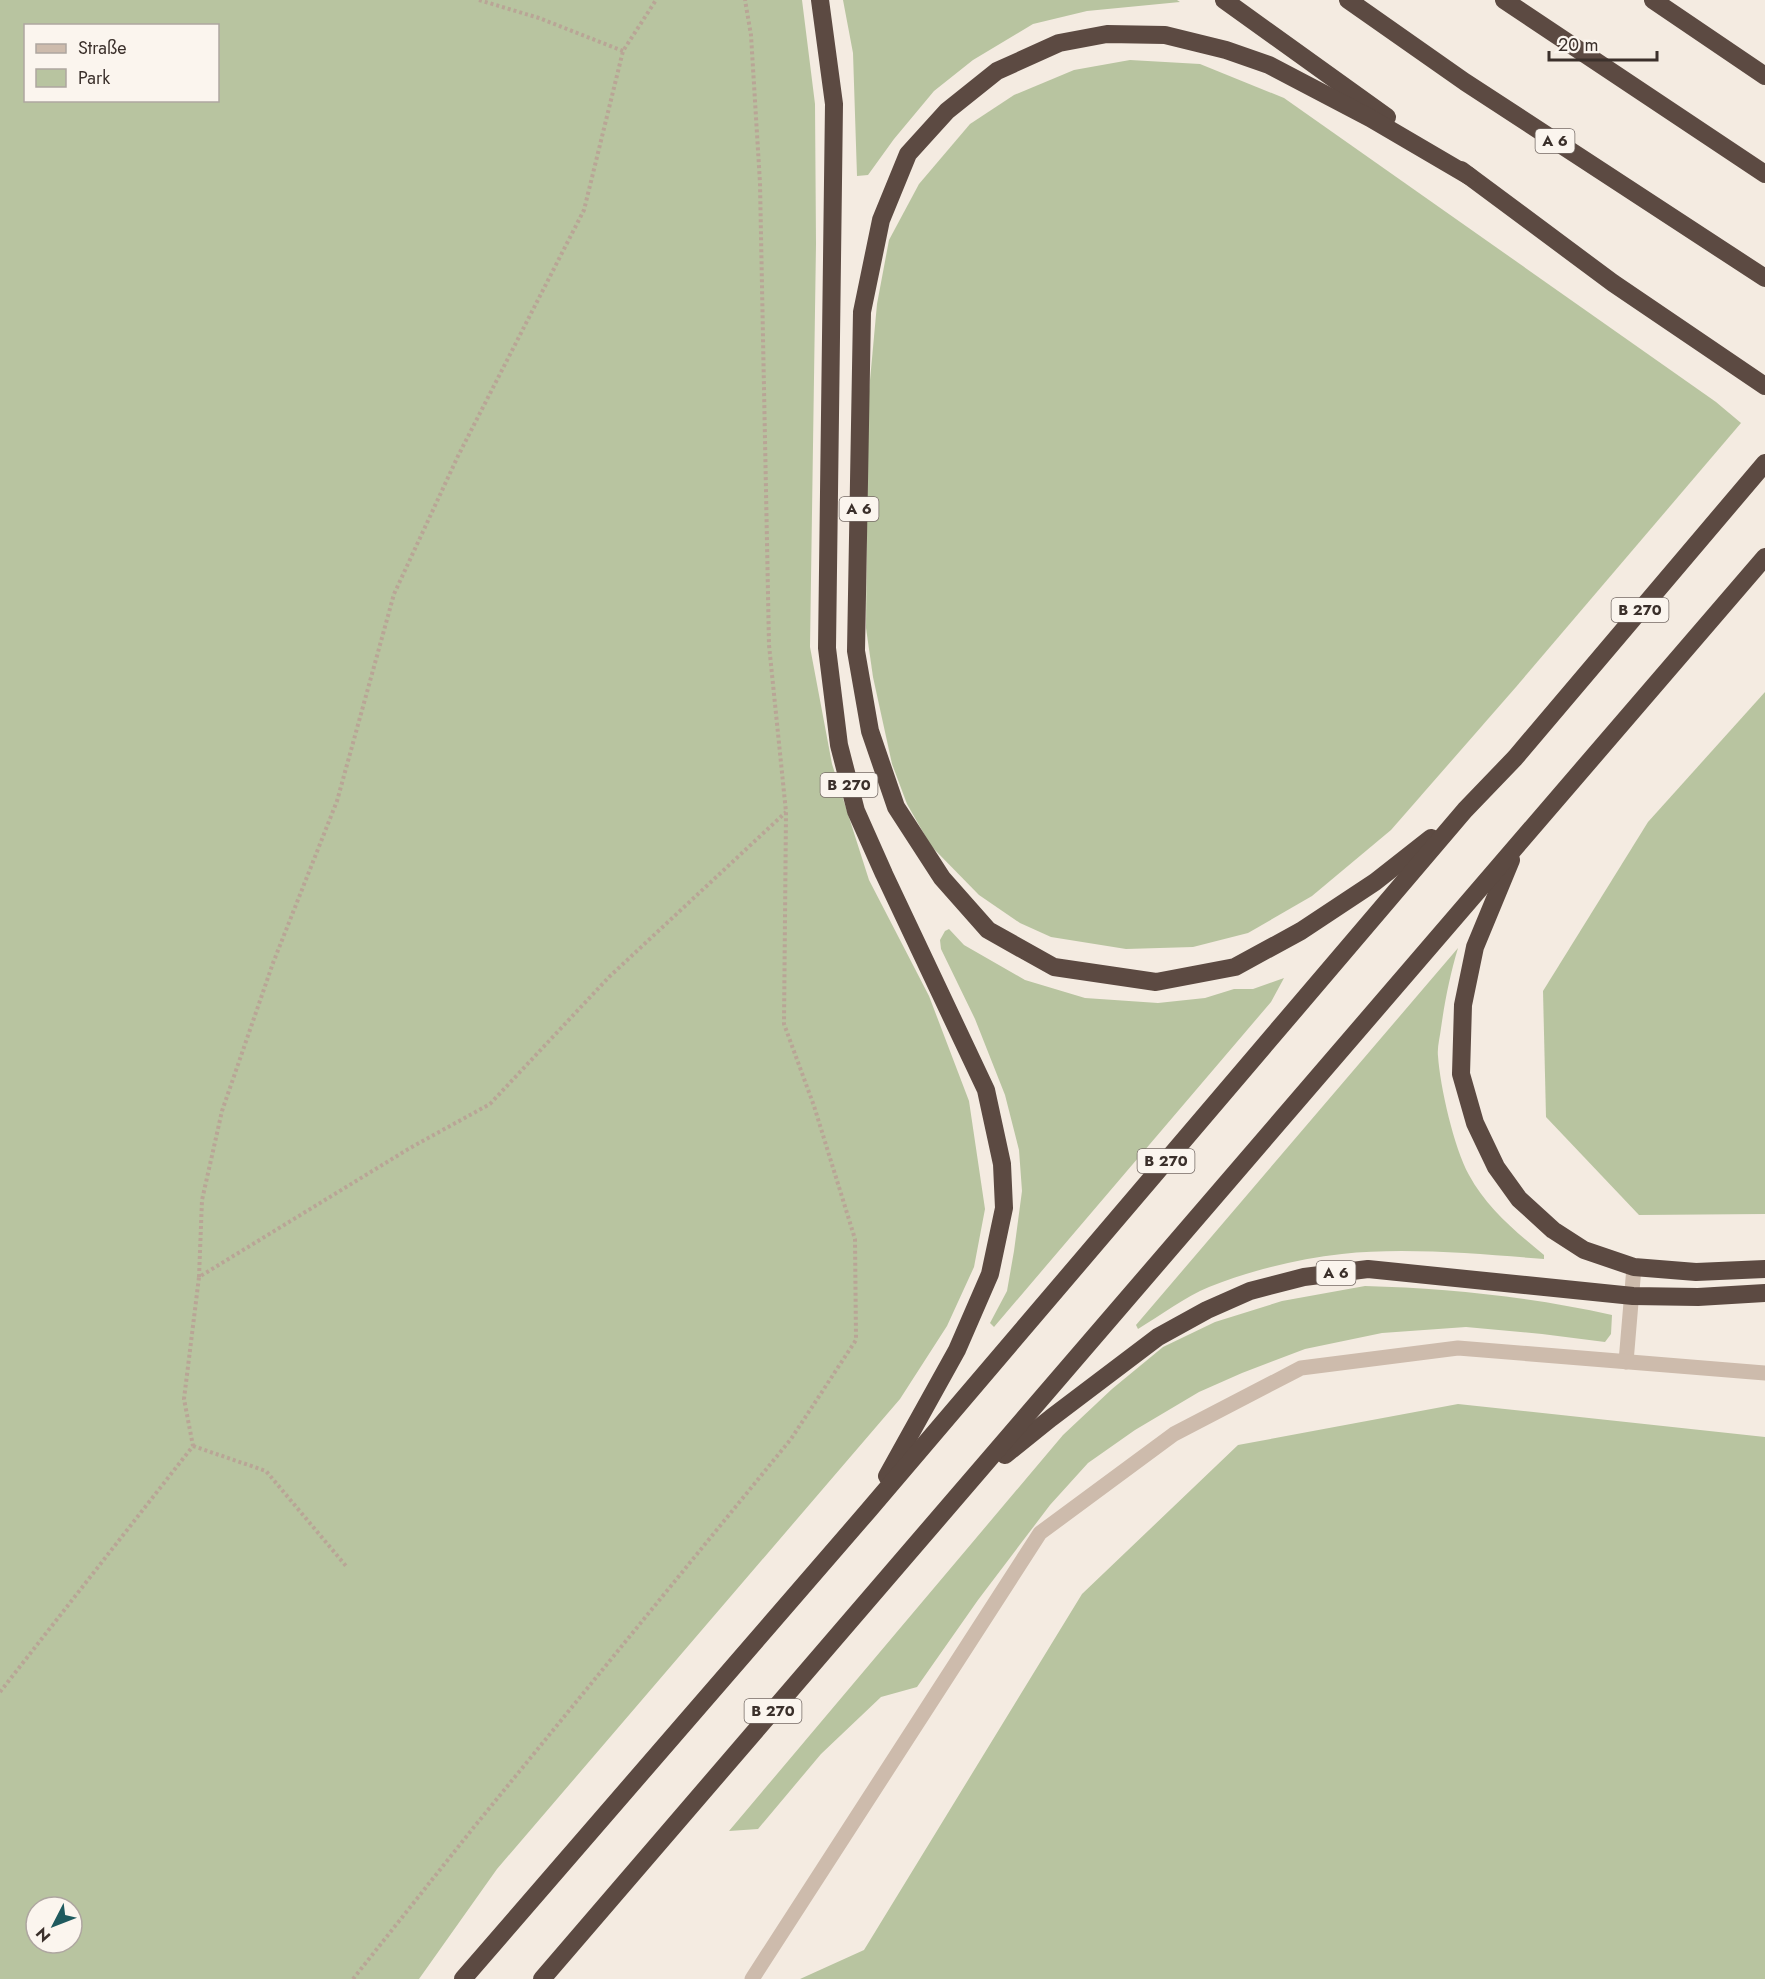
<svg xmlns="http://www.w3.org/2000/svg" width="1765" height="1979" font-family="Jost,sans-serif">
	<rect width="100%" height="100%" fill="#f4ebe1"/>
	<g fill="#b8c4a0" fill-rule="evenodd">
		<path d="M0 0H802L815 104 816 244 810 647 832 764 869 880 929 996 969 1101 985 1209 974 1267 947 1326 900 1399 497 1869 419 1979H0ZM26 26H218V100H26ZM36 1907H72V1943H36Z"/>
		<polygon points="843,0 1177,0 1180,2 1087,11 1033,24 973,60 934,91 894,139 868,175 857,176 853,53"/>
		<polygon points="1130,60 1200,64 1284,98 1716,402 1741,423 1516,687 1391,830 1312,896 1248,933 1193,947 1126,949 1051,937 1020,923 979,895 931,846 907,804 892,764 873,677 866,628 868,402 877,304 889,240 919,184 970,124 1014,95 1074,70"/>
		<polygon points="1765,692 1765,1214 1639,1215 1546,1117 1543,991 1648,822"/>
		<polygon points="949,929 964,945 1025,980 1085,998 1158,1003 1205,998 1234,989 1253,989 1284,978 1271,1002 994,1327 990,1323 1007,1291 1014,1251 1022,1191 1019,1150 1005,1095 975,1019 941,949 940,940 945,931"/>
		<path d="M1458 948C1450 975 1445 1000 1441 1028 1440 1037 1437 1047 1438 1056 1440 1086 1454 1148 1469 1175 1486 1207 1517 1233 1544 1255V1259C1481 1254 1404 1247 1342 1254 1297 1259 1252 1270 1209 1287 1185 1297 1161 1315 1138 1329L1136 1325Z"/>
		<path d="M1365 1286C1447 1288 1531 1297 1612 1315L1611 1334 1605 1342 1542 1334 1466 1327 1382 1333 1305 1349 1242 1373 1199 1392 1135 1430 1088 1463 1050 1505 978 1600 917 1687 881 1697 821 1754 758 1829 729 1831 1063 1435 1112 1389 1163 1347 1215 1322 1282 1301Z"/>
		<polygon points="1458,1404 1765,1437 1765,1979 800,1979 864,1950 1082,1594 1238,1445"/>
	</g>
	<g fill="none" stroke-linecap="round" stroke-linejoin="round">
		<g stroke="#b9a596" stroke-width="4" stroke-dasharray="3 3" stroke-linecap="butt">
			<polyline points="479,0 539,18 623,51"/>
			<polyline points="199,1277 202,1200 222,1111 273,963 337,801 394,594 458,456 584,210 623,51 656,0"/>
			<polyline points="193,1446 266,1471 346,1566"/>
			<polyline points="0,1692 193,1446 184,1399 199,1277 410,1148 490,1104 609,977 786,812"/>
			<polyline points="353,1979 474,1827 791,1439 856,1340 855,1239 814,1106 784,1024 786,812 769,645 760,183 751,35 745,0"/>
		</g>
		<g stroke="#cdbbac" stroke-width="15">
			<polyline points="1626,1362 1634,1267"/>
			<polyline points="752,1979 1040,1533 1174,1434 1301,1368 1458,1348 1765,1373"/>
		</g>
		<g stroke="#5c4a42" stroke-width="18">
			<polyline points="820,0 834,104 827,648 839,745 856,811 884,874 986,1090 1002,1164 1004,1208 990,1274 957,1350 887,1476"/>
			<polyline points="1224,0 1387,117"/>
			<polyline points="1348,0 1465,82 1765,278"/>
			<polyline points="1504,0 1765,174"/>
			<polyline points="1653,0 1765,76"/>
			<polyline points="1461,170 1613,283 1765,386"/>
			<polyline points="1431,838 1375,882 1301,931 1235,967 1156,982 1054,967 988,930 942,878 896,807 870,731 856,651 862,312 881,220 908,154 947,111 997,71 1059,43 1107,34 1165,35 1226,50 1269,65 1370,118 1469,176"/>
			<polyline points="1511,860 1475,947 1463,1005 1461,1074 1475,1123 1496,1167 1519,1199 1553,1230 1584,1250 1634,1267 1696,1272 1765,1269"/>
			<polyline points="1005,1455 1051,1418 1158,1337 1207,1310 1250,1291 1304,1277 1368,1269 1633,1296 1698,1297 1765,1293"/>
			<polyline points="463,1979 868,1511 1465,810 1515,758 1765,463"/>
			<polyline points="542,1979 1765,557"/>
		</g>
	</g>
	<g text-anchor="middle" dominant-baseline="central" stroke-width="4.5" stroke-linejoin="round" paint-order="stroke">
		<g fill="#fbf5ee" stroke="#756b66" stroke-width="1.5">
			<rect x="1535.5" y="129" width="39" height="24" rx="4.5"/>
			<rect x="839.5" y="497" width="39" height="24" rx="4.5"/>
			<rect x="1611.5" y="598" width="57" height="24" rx="4.5"/>
			<rect x="820.5" y="773" width="57" height="24" rx="4.5"/>
			<rect x="1137.5" y="1149" width="57" height="24" rx="4.5"/>
			<rect x="1316.5" y="1261" width="39" height="24" rx="4.5"/>
			<rect x="744.5" y="1699" width="57" height="24" rx="4.5"/>
		</g>
		<g font-size="15" font-weight="bold" fill="#3b302b">
			<text x="1555" y="141">A 6</text>
			<text x="859" y="509">A 6</text>
			<text x="1640" y="610">B 270</text>
			<text x="849" y="785">B 270</text>
			<text x="1166" y="1161">B 270</text>
			<text x="1336" y="1273">A 6</text>
			<text x="773" y="1711">B 270</text>
		</g>
	</g>
	<rect x="24" y="24" width="195" height="78" fill="#fbf5ee" stroke="#aea6a0" stroke-width="1.5"/>
	<rect x="36" y="44" width="30" height="9" fill="#cdbbac" stroke="#aea6a0" stroke-width="1.5"/>
	<text x="78" y="54" font-size="18" fill="#3b302b">Straße</text>
	<rect x="36" y="69" width="30" height="18" fill="#b8c4a0" stroke="#aea6a0" stroke-width="1.5"/>
	<text x="78" y="84" font-size="18" fill="#3b302b">Park</text>
	<g transform="translate(54 1925) rotate(228)"><circle r="28" fill="#fbf5ee" stroke="#aea6a0" stroke-width="1.5"/>
	<path d="M0-4.5L10 22L0 15L-10 22Z" fill="#1f5a5e"/>
	<text y="-9" font-size="16" font-weight="bold" text-anchor="middle" fill="#3b302b">N</text>
	</g>
	<path d="M1549 51v9h108v-9" fill="none" stroke="#3b302b" stroke-width="3"/>
	<text x="1558" y="51" font-size="18" fill="#3b302b" stroke="#fbf5ee" stroke-width="4.5" paint-order="stroke">20 m</text>
</svg>
